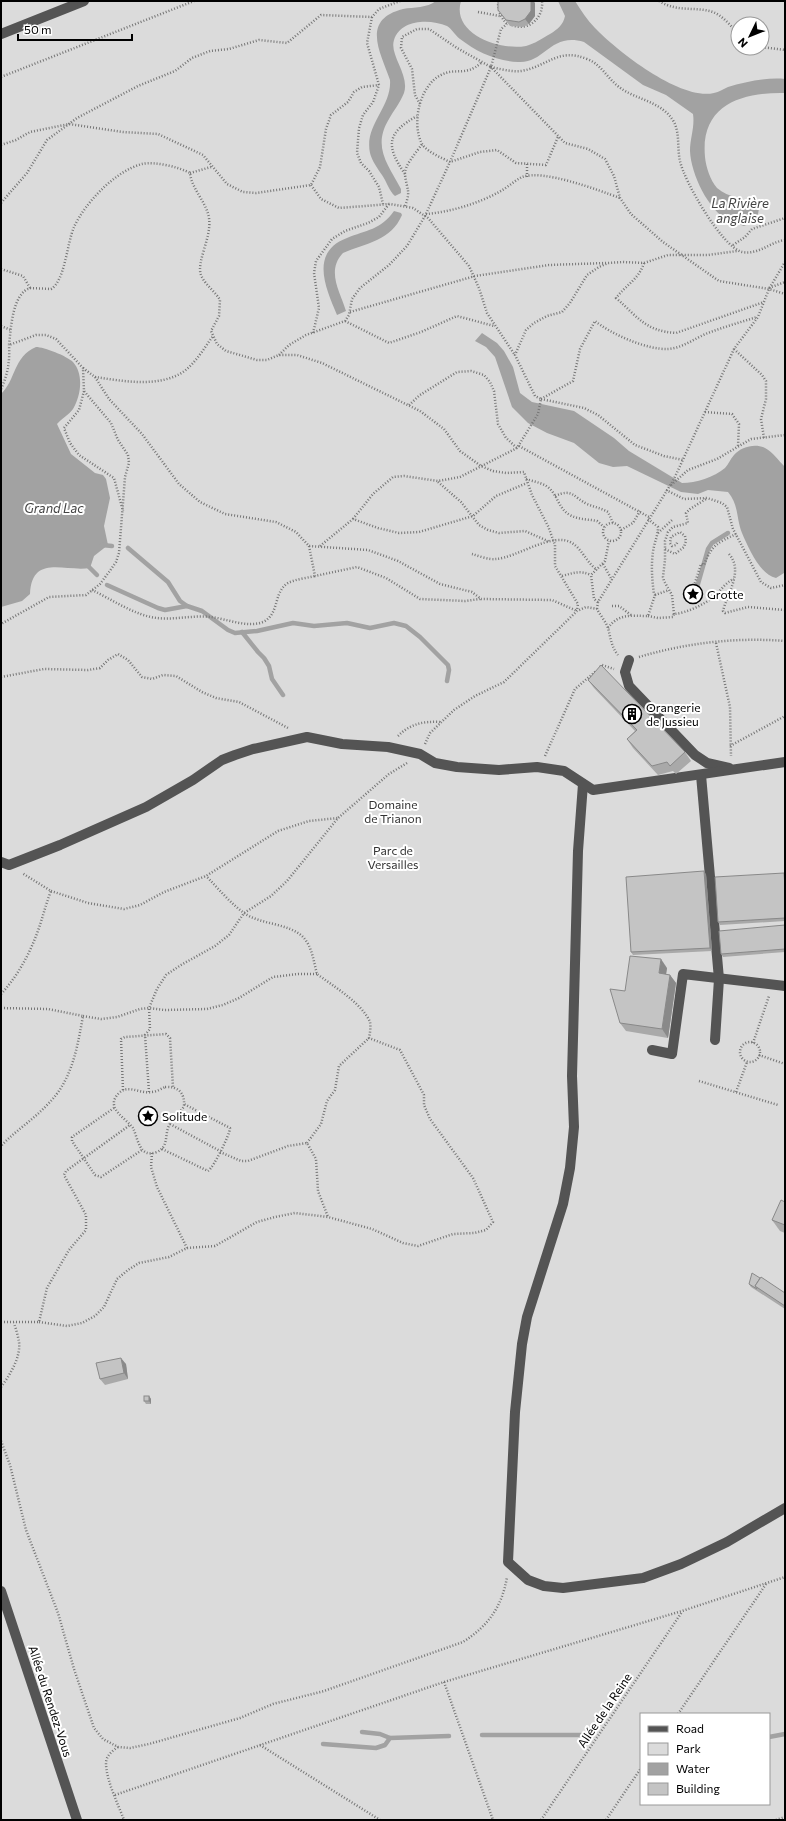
<svg xmlns="http://www.w3.org/2000/svg" width="786" height="1821" font-family="Commissioner,sans-serif">
	<rect width="100%" height="100%" fill="#fff"/>
	<path fill="#dbdbdb" fill-rule="evenodd" d="M1 1H785V1820H1ZM738 24H762V48H738ZM641 1714H769V1804H641Z"/>
	<g fill="#a2a2a2">
		<path d="M436 1H461C451 34 500 51 526 46 534 44 543 38 550 34 558 29 563 25 565 16L558 1H575C581 10 587 20 595 28 617 51 681 101 714 93 719 92 723 89 728 87 745 82 767 77 785 79V93C743 92 700 104 705 157 706 167 710 180 717 188 728 198 746 198 759 206 759 218 754 221 744 226 739 224 734 223 729 221 708 210 691 174 690 151 690 138 695 127 693 114L666 95 643 85 584 42C550 32 545 64 518 62 496 61 477 52 460 39 455 35 452 29 447 26 430 19 401 19 394 40 389 55 410 75 404 93 400 103 394 110 389 119 372 147 388 164 401 189V193L395 196C389 191 387 182 382 175 378 169 372 161 370 153 364 125 392 107 390 80 381 53 360 20 403 9 414 7 427 8 436 1Z"/>
		<path d="M394 211 401 213 402 215C391 241 366 243 343 253 326 271 340 291 346 311L337 315C326 289 309 252 347 238 366 230 381 230 394 211Z"/>
		<path d="M482 333 497 343 504 351 513 367 520 393 532 402 574 411 614 438 629 451 682 483C696 483 714 477 725 468 729 464 730 459 734 455 741 447 755 443 765 448 773 452 778 460 785 467L784 573 776 578C760 575 748 547 742 533 736 518 739 505 728 492L708 490 698 494 681 492 627 466 613 467 599 463 574 443 547 433 528 423 512 407 495 357 486 347 475 341Z"/>
		<path d="M36 347C44 347 67 356 73 362 84 374 81 396 73 409 69 415 62 418 57 424L71 454 95 473 103 475 106 479 110 498 104 526 108 545 94 556 90 568C64 572 32 554 30 594L22 601 1 607V394C16 380 13 357 36 347Z"/>
	</g>
	<g fill="none" stroke-linecap="round" stroke-linejoin="round">
		<g stroke="#a2a2a2" stroke-width="4.5">
			<polyline points="102,545 112,546"/>
			<polyline points="128,548 168,582 180,601 187,606 202,611 228,630 235,633 257,631 293,623 314,626 347,623 370,628 394,623 406,626 420,637 448,665 449,670 447,681"/>
			<polyline points="87,565 97,575"/>
			<polyline points="107,585 158,608 165,610 187,606"/>
			<polyline points="696,591 708,549 712,543 728,533"/>
			<polyline points="242,632 258,652 264,658 269,666 272,679 283,695"/>
			<polyline points="362,1732 380,1734 390,1738"/>
			<polyline points="482,1735 581,1735"/>
			<polyline points="769,1737 785,1734"/>
			<polyline points="323,1744 376,1748 385,1745 390,1738 449,1736"/>
		</g>
		<g stroke="#767676" stroke-width="2.5" stroke-dasharray="1 2" stroke-linecap="butt">
			<path d="M498 1C498 11 500 16 507 24"/>
			<path d="M659 1C679 13 695 6 713 12 723 16 731 26 738 34"/>
			<polyline points="478,12 500,16"/>
			<polyline points="372,17 367,43 379,85 373,102 363,115 359,128 357,153 361,163 369,171 379,187 383,204"/>
			<path d="M512 25C528 32 544 18 542 1"/>
			<polyline points="762,47 785,50"/>
			<path d="M481 63C465 77 456 67 441 75 420 85 411 123 422 144 427 152 442 158 450 162L480 152 497 150 516 163 546 165 558 137"/>
			<polyline points="1,77 194,1"/>
			<polyline points="420,104 415,95 412,69 401,48 402,37 417,29 429,29 457,48 491,67"/>
			<polyline points="1,145 16,140 30,132 69,124 123,132 158,134 203,155 227,184 243,192 256,193 311,185 320,167 326,129 331,115 348,102 354,92 362,87 379,85"/>
			<polyline points="190,173 211,167"/>
			<path d="M405 174C385 145 387 133 417 116"/>
			<polyline points="527,177 527,163"/>
			<polyline points="311,185 321,199 339,208 390,204 413,208 428,218 469,266 479,288 487,313 515,355"/>
			<polyline points="1,203 27,173 47,140 77,118 138,86 175,71 192,58 210,51 229,49 259,40 287,43 321,15 372,17 379,9 400,1"/>
			<path d="M405 206C411 190 407 191 405 175 404 165 417 152 422 144"/>
			<path d="M426 214C450 212 477 204 499 192 507 188 514 181 522 177 543 169 598 190 620 198"/>
			<path d="M785 240C770 242 759 255 742 252 722 247 684 181 680 161 677 148 680 134 674 122 662 101 636 100 619 87 607 78 601 64 587 59 558 47 547 67 521 71 511 72 500 69 491 67L565 143 588 149 605 159 614 176 620 198 631 214 663 242 719 281 769 289 785 294"/>
			<polyline points="733,245 745,237 752,229 785,218"/>
			<path d="M644 263C639 279 626 285 616 298 638 317 645 331 676 333L764 302"/>
			<path d="M1 269 23 276 30 288C12 294 11 329 9 345L36 335H46L56 339 83 368 84 391 111 423 118 440 128 455 129 463 125 477 119 553 116 562 109 572 100 584 86 595 49 597 1 624"/>
			<path d="M30 288 51 289C65 281 67 243 74 227 85 203 115 171 142 164 154 161 179 167 190 173 192 190 206 201 209 218 212 237 196 262 201 275 205 285 215 291 220 300L219 316 211 331 217 344 226 351 257 360H267L279 355H297L322 363 420 411 444 429 460 451 481 466 493 471 506 473 524 472 532 495 548 526 555 545V566L578 604 577 610"/>
			<polyline points="769,288 785,282"/>
			<polyline points="350,312 475,276 549,265 606,263"/>
			<polyline points="345,321 389,343 421,332 457,316 494,326"/>
			<polyline points="1,326 11,330"/>
			<polyline points="313,333 319,308 314,273 316,261 332,239 345,231 368,223 379,217 389,204"/>
			<polyline points="734,349 762,375 766,381 766,399 761,419 764,438"/>
			<polyline points="279,355 289,345 306,335 345,321 349,315 352,299 360,288 389,265 407,246 425,216 450,162 491,67 501,29 507,24"/>
			<polyline points="83,368 95,377 109,399 142,434 179,484 200,502 225,514 276,522 296,532 309,546 368,550 398,561 440,584 472,592 481,599 552,600 577,611"/>
			<path d="M95 377C123 381 158 388 183 372 196 363 204 348 213 336"/>
			<path d="M1 389C8 374 10 361 9 345"/>
			<polyline points="84,391 79,410 64,428 70,443 79,455 114,478 123,511"/>
			<path d="M541 399 573 381 580 349 595 321C611 334 647 350 668 349 683 348 695 338 708 333 724 327 741 322 757 317"/>
			<polyline points="541,399 584,408 598,415 635,445 664,456 683,460"/>
			<polyline points="409,405 420,395 457,372 471,371 484,375 490,382 494,391 498,424 506,438 517,448"/>
			<polyline points="705,412 732,414 739,424 738,446"/>
			<polyline points="519,446 649,517"/>
			<path d="M526 479C535 482 545 483 551 490 558 498 560 510 570 515 579 520 588 519 597 521L604 527"/>
			<polyline points="438,482 461,502 479,525 488,530 499,533 525,531 550,542"/>
			<polyline points="671,485 688,470 717,459 751,439 785,435"/>
			<polyline points="666,490 684,499 707,498 722,503 727,507 733,529 761,582 771,588 785,585"/>
			<path d="M555 496C573 488 573 497 587 504 594 507 601 508 608 512L613 523"/>
			<polyline points="353,519 373,494 393,477 404,476 438,481 460,477 517,448 538,414 541,399 535,396 515,355 526,330 534,323 547,316 562,312 570,303 587,275 599,267 608,263 623,262 644,263 668,255 708,255 737,251"/>
			<circle cx="612" cy="532" r="9"/>
			<polyline points="621,530 633,523 640,511"/>
			<polyline points="658,533 672,520"/>
			<polyline points="309,546 315,576 357,567 386,578 420,599 465,601 480,599"/>
			<polyline points="320,546 353,519 378,528 399,533 419,532 473,516 496,496 527,483"/>
			<polyline points="665,549 675,554 684,547 686,541 685,536 680,532 671,537 670,543 672,546 676,545 678,541"/>
			<path d="M472 554C479 556 489 560 496 559 516 558 553 531 572 543 582 549 587 563 597 570"/>
			<path d="M729 554C744 571 727 594 723 611L725 613 748 607 785 610"/>
			<polyline points="603,564 612,580"/>
			<path d="M562 576C573 573 580 570 591 575"/>
			<path d="M693 589 701 564 704 565C712 544 718 543 736 534"/>
			<path d="M92 590C111 599 136 616 157 618 175 620 193 615 211 617 227 619 247 628 263 622 280 614 273 592 288 583 296 579 307 578 315 576"/>
			<polyline points="655,595 669,590"/>
			<polyline points="598,602 594,599 591,575 605,561 609,541"/>
			<polyline points="612,606 619,606 631,615"/>
			<polyline points="597,609 598,602 674,479 734,349 758,317 769,289 785,262"/>
			<polyline points="674,614 672,595 664,581 663,577 665,560 665,541 668,532 673,527 688,523 686,513 690,509 706,499"/>
			<path d="M648 616 658 618 673 617 674 614C687 613 705 604 715 596 721 590 726 582 734 579"/>
			<path d="M608 628C619 613 631 616 648 616L655 595 654 594C652 580 651 565 653 552 654 543 658 536 658 527L648 519"/>
			<polyline points="716,643 730,707 731,756"/>
			<path d="M639 657C686 643 736 637 785 641"/>
			<polyline points="600,667 602,665 614,669"/>
			<polyline points="1,677 44,669 88,670 100,668 108,660 118,654 128,660 142,677 152,679 163,675 176,676 202,692 216,698 239,702 288,728"/>
			<path d="M398 736C410 724 423 721 440 722"/>
			<path d="M425 744 430 733 454 710 475 696 504 682 577 611 586 607 597 609C600 615 606 622 608 628 611 639 611 646 618 655"/>
			<polyline points="730,746 785,716"/>
			<polyline points="545,756 575,689 596,671"/>
			<polyline points="51,891 88,903 124,909 140,905 164,892 206,876 278,831 309,821 338,818"/>
			<path d="M1 994C16 978 28 957 36 936 42 921 45 906 51 891L22 873"/>
			<path d="M1 1008 48 1009 83 1016C77 1049 72 1081 47 1105 33 1120 15 1131 1 1146"/>
			<polyline points="83,1016 101,1019 117,1017 140,1009 149,1008 164,1010 207,1009 223,1005 239,998 273,977 298,974 317,974"/>
			<circle cx="750" cy="1052" r="10"/>
			<polyline points="753,1043 769,996"/>
			<polyline points="759,1055 785,1064"/>
			<polyline points="699,1081 778,1105"/>
			<path d="M165 1087C178 1086 185 1093 184 1106 180 1114 171 1119 168 1128 165 1137 168 1147 157 1152 139 1159 138 1138 133 1128 126 1118 104 1108 119 1093 128 1084 140 1094 151 1092 156 1092 161 1089 165 1087Z"/>
			<polyline points="123,1090 121,1039 125,1037 166,1034 170,1038 173,1087"/>
			<polyline points="149,1092 145,1035 150,1029 149,1008 157,989 166,975 181,965 215,946 229,935 244,913 271,896 287,881 338,818 389,774 407,763"/>
			<polyline points="736,1092 747,1062"/>
			<polyline points="114,1108 72,1137 72,1141 95,1175 101,1177 142,1150"/>
			<polyline points="170,1124 220,1151"/>
			<polyline points="307,1143 321,1124 327,1101 335,1090 339,1066 369,1038"/>
			<path d="M162 1149 208 1171C214 1167 230 1134 230 1128L184 1104"/>
			<polyline points="220,1152 241,1161 248,1161 288,1146 307,1143 316,1159 318,1191 328,1217"/>
			<polyline points="152,1153 151,1167 157,1187 187,1248"/>
			<polyline points="1,1322 39,1322 47,1288 69,1250 86,1230 86,1215 64,1175 66,1171 130,1125"/>
			<path d="M39 1322 67 1326 82 1323 95 1316 104 1307 117 1279 128 1270 139 1263 169 1257 187 1248 215 1246 257 1222 275 1217 295 1213 328 1217 372 1229 403 1243 418 1246 453 1234 474 1233 486 1230 493 1222 473 1178 430 1119 424 1105V1095L400 1050 369 1038C370 1033 371 1027 370 1022 362 1003 333 986 317 974 314 963 312 946 303 937 289 923 261 925 244 913 230 903 218 888 206 876"/>
			<path d="M1 1387C10 1375 21 1357 19 1342 18 1336 16 1329 14 1323"/>
			<path d="M1 1441 10 1465 26 1530 58 1613 74 1669 94 1728 103 1739 118 1747 130 1748 149 1744 240 1718 273 1704 324 1691 463 1642C488 1626 502 1607 507 1577"/>
			<polyline points="444,1682 493,1820"/>
			<polyline points="678,1714 766,1584"/>
			<polyline points="260,1745 380,1820"/>
			<path d="M118 1747C112 1751 106 1756 106 1763 106 1780 118 1804 124 1820"/>
			<polyline points="115,1795 444,1682 682,1611 785,1577"/>
			<polyline points="541,1820 682,1612"/>
			<polyline points="606,1820 641,1768"/>
			<polyline points="776,1820 785,1817"/>
		</g>
		<g stroke="#545454" stroke-width="10">
			<polyline points="1,34 84,1"/>
			<polyline points="629,660 625,672 629,686 695,755 707,763 729,768"/>
			<polyline points="701,775 719,979 715,1040"/>
			<polyline points="583,784 578,851 572,1076 574,1127 570,1168 563,1204 527,1317 522,1344 515,1412 508,1562 528,1580 544,1586 563,1588 643,1578 681,1564 727,1542 785,1508"/>
			<polyline points="1,862 9,865 60,845 146,807 193,780 222,760 235,755 253,749 307,737 342,744 388,747 420,754 435,763 457,767 499,770 537,767 564,771 593,790 785,762"/>
			<polyline points="652,1050 672,1054 683,974 785,986"/>
			<polyline points="1,1591 77,1820"/>
		</g>
	</g>
	<g fill="#a9a9a9">
		<polygon points="498,1 533,1 535,3 535,16 529,24 523,27 510,26 498,10"/>
		<polygon points="588,680 685,752 691,761 676,774 673,771 658,775 633,748 627,739 635,731 594,688"/>
		<polygon points="784,873 785,874 785,921 720,925 718,922"/>
		<polygon points="706,874 712,951 633,955 631,952"/>
		<polygon points="785,925 785,952 723,957 721,954"/>
		<polygon points="667,968 666,974 670,975 676,983 668,1038 626,1031 620,1023 625,991"/>
		<polygon points="785,1202 785,1233 780,1231 772,1220"/>
		<polygon points="749,1284 785,1293 785,1309 751,1287"/>
		<polygon points="126,1364 128,1379 105,1385 100,1379"/>
		<polygon points="149,1396 151,1399 151,1404 146,1404 144,1401"/>
	</g>
	<g fill="#898989">
		<polygon points="531,1 533,1 535,3 535,16 529,24 525,19"/>
		<polygon points="704,871 706,874 712,951 710,948"/>
		<polygon points="661,959 667,968 665,981 659,973"/>
		<polygon points="670,975 676,983 668,1038 662,1029"/>
		<polygon points="121,1358 126,1364 128,1379 124,1373"/>
		<polygon points="149,1396 151,1399 151,1404 149,1401"/>
	</g>
	<g fill="#c4c4c4" stroke="#898989">
		<polygon points="498,1 531,1 531,11 525,19 519,22 506,20 498,10"/>
		<polygon points="601,665 685,752 670,766 667,762 652,766 627,739 637,730 588,680"/>
		<polygon points="704,871 710,948 631,952 626,877"/>
		<polygon points="784,873 785,887 785,918 718,922 715,877"/>
		<polygon points="785,925 785,949 721,954 719,931"/>
		<polygon points="630,956 661,959 659,973 670,975 662,1029 620,1023 610,989 625,991"/>
		<polygon points="781,1200 785,1202 785,1225 772,1220"/>
		<polygon points="752,1273 760,1278 755,1286 757,1289 749,1284"/>
		<polygon points="761,1277 785,1293 785,1306 755,1286"/>
		<polygon points="121,1358 124,1373 100,1379 96,1363"/>
		<rect x="144" y="1396" width="5" height="5"/>
	</g>
	<defs>
		<symbol id="sight-ring" viewBox="-11 -11 22 22"><circle r="9.5" fill="#fff" stroke="#000" stroke-width="1.5"/><path d="M0-6L1.8-2.2L6-1.7L2.9 1.2L3.7 5.4L0 3.3L-3.7 5.4L-2.9 1.2L-6-1.7L-1.8-2.2Z" fill="#000"/></symbol>
		<symbol id="building-ring" viewBox="-11 -11 22 22"><circle r="9.5" fill="#fff" stroke="#000" stroke-width="1.5"/><path d="M-4-6H4V6H1V3H-1V6H-4ZM-2.5-4.3h1.7v1.8h-1.7ZM.8-4.3h1.7v1.8H.8ZM-2.5-1h1.7V.8h-1.7ZM.8-1h1.7V.8H.8Z" fill="#000"/></symbol>
	</defs>
	<g fill-rule="evenodd">
		<use href="#sight-ring" x="682" y="583" width="22" height="22"/>
		<use href="#building-ring" x="621" y="703" width="22" height="22"/>
		<use href="#sight-ring" x="137" y="1105" width="22" height="22"/>
	</g>
	<g text-anchor="middle" dominant-baseline="central" stroke-width="4" stroke-linejoin="round" paint-order="stroke">
		<g font-size="12" fill="#000" stroke="#fff" text-anchor="start">
			<text x="707" y="594">Grotte</text>
			<text x="646" y="707">Orangerie<tspan x="646" dy="14">de Jussieu</tspan></text>
			<text x="162" y="1116">Solitude</text>
		</g>
		<g font-size="12" fill="#323232" stroke="#fff">
			<text x="393" y="804">Domaine<tspan x="393" dy="14">de Trianon</tspan></text>
			<text x="393" y="850">Parc de<tspan x="393" dy="14">Versailles</tspan></text>
		</g>
		<g font-size="12" fill="#000" stroke="#fff">
			<text transform="translate(51 1701) rotate(72)">Allée du Rendez-Vous</text>
			<text transform="translate(604 1710) rotate(-56)">Allée de la Reine</text>
		</g>
		<g font-size="13" font-style="italic" fill="#434343" stroke="#fff">
			<text x="740" y="203">La Rivière<tspan x="740" dy="15">anglaise</tspan></text>
			<text x="54" y="508">Grand Lac</text>
		</g>
	</g>
	<rect width="786" height="1821" fill="none" stroke="#000000" stroke-width="4"/>
	<rect x="640" y="1713" width="130" height="92" fill="#ffffff" stroke="#999999"/>
	<rect x="648" y="1726" width="20" height="6" fill="#545454" stroke="#999999"/>
	<text x="676" y="1733" font-size="12" fill="#000000">Road</text>
	<rect x="648" y="1743" width="20" height="12" fill="#dbdbdb" stroke="#999999"/>
	<text x="676" y="1753" font-size="12" fill="#000000">Park</text>
	<rect x="648" y="1763" width="20" height="12" fill="#a2a2a2" stroke="#999999"/>
	<text x="676" y="1773" font-size="12" fill="#000000">Water</text>
	<rect x="648" y="1783" width="20" height="12" fill="#c4c4c4" stroke="#999999"/>
	<text x="676" y="1793" font-size="12" fill="#000000">Building</text>
	<g transform="translate(750 36) rotate(227)"><circle r="19" fill="#ffffff" stroke="#999999"/>
	<path d="M0-3L7 15L0 10L-7 15Z" fill="#000000"/>
	<text y="-6" font-size="11" font-weight="bold" text-anchor="middle" fill="#000000">N</text>
	</g>
	<path d="M18 34v6h114v-6" fill="none" stroke="#000000" stroke-width="2"/>
	<text x="24" y="34" font-size="12" fill="#000000" stroke="#ffffff" stroke-width="3" paint-order="stroke">50 m</text>
</svg>
